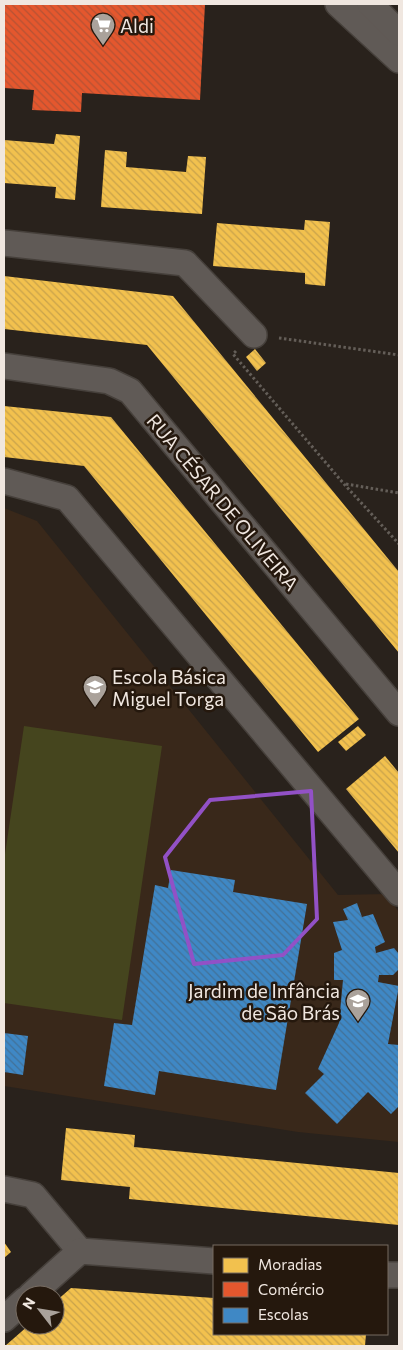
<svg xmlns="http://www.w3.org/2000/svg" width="403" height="1350" font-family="Commissioner,sans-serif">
	<defs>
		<pattern id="homes-back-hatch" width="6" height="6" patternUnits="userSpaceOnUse" patternTransform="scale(1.25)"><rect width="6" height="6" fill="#f2c14e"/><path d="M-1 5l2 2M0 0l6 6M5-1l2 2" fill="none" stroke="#c8a24b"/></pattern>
		<pattern id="shops-back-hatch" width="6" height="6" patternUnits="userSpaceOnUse" patternTransform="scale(1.25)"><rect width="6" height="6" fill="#e4572e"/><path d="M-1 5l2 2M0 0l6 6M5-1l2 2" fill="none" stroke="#b55234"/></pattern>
		<pattern id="schools-back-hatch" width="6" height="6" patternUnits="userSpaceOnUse" patternTransform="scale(1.25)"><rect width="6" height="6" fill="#3f88c5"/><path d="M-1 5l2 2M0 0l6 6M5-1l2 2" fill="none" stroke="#427198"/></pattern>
	</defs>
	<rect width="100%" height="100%" fill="#29221c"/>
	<polygon fill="#39281a" points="4,508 37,521 338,895 386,894 399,912 399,1142 298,1132 4,1086"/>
	<polygon fill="#45451e" points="24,726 162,746 122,1020 4,1003 4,861"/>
	<g fill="url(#homes-back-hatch)">
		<polygon points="56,134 80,136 75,200 55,198 56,187 4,183 4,140 54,144"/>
		<polygon points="105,150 127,152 126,167 186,172 188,156 206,157 202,214 101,207"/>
		<polygon points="305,220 330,222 325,286 305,284 305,273 213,266 217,223 304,230"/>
		<polygon points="4,276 173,296 399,572 399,653 147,345 4,329"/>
		<polygon points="255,349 266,363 257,371 246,357"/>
		<polygon points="4,406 111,417 359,719 318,752 84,466 4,457"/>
		<polygon points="358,726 366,735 346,751 338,742"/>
		<polygon points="385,756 399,773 399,853 346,789"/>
		<polygon points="66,1128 135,1135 134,1147 399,1173 399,1225 129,1199 130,1187 61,1180"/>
		<polygon points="4,1242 11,1252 4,1258"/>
		<polygon points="71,1288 214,1298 214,1334 366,1334 365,1346 102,1345 100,1346 5,1346 29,1325 55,1325 55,1302"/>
	</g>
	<polygon fill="url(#shops-back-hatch)" points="4,4 205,4 200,100 82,93 81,112 32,110 34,90 4,88"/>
	<g fill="url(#schools-back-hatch)">
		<polygon points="171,870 235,880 233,892 307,904 276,1090 159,1071 155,1095 104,1086 114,1023 132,1025 155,885 168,888"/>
		<polygon points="357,903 362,917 373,914 385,942 375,947 376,953 394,948 399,954 398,970 393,975 379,975 378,982 399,986 388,1044 399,1045 399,1106 391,1114 368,1092 337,1124 305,1093 324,1074 318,1069 339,1023 343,980 334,980 334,953 342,950 333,922 348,920 343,909"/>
		<polygon points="4,1033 28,1036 23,1075 4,1072"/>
	</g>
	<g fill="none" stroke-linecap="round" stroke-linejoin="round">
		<defs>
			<g id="minor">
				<polyline points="338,4 399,60"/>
				<polyline points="370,4 399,33"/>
				<polyline points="4,243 185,263 254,335"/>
				<polyline points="4,366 109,381 130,391 399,713"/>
				<polyline points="4,481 67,498 399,893"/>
				<polyline points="4,1189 33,1195 80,1251"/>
				<polyline points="387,1275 399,1275"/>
				<polyline points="31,1295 80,1251 214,1261"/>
				<polyline points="4,1319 25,1300"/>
			</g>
		</defs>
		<use href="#minor" stroke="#46403b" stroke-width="28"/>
		<g stroke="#645e58" stroke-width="3" stroke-dasharray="2.5 2.5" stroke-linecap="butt">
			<polyline points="279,338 399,355"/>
			<polyline points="236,351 233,354 344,484 399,544"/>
			<polyline points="346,484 399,493"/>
		</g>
		<use href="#minor" stroke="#605a56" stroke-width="25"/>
	</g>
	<path fill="none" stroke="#9251c6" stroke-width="4" stroke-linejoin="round" d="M311 791 317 919 283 955 194 964 165 857 210 800Z"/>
	<defs>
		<symbol id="supermarket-pin" viewBox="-11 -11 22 30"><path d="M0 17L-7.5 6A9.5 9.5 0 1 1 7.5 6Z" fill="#aaa29b" stroke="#25180d"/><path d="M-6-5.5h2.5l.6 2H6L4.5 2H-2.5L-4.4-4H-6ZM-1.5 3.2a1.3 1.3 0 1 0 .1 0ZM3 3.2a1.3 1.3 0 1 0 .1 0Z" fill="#fff"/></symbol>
		<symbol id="school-pin" viewBox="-11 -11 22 30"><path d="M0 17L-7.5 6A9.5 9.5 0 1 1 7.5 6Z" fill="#aaa29b" stroke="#25180d"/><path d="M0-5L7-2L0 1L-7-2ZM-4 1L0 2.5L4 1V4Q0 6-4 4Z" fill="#fff"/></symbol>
	</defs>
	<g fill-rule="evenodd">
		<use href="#supermarket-pin" x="89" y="11" width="28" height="38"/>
		<use href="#school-pin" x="81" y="673" width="28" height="38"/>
		<use href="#school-pin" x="344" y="987" width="28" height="38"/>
	</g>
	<g text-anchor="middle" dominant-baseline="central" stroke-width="5" stroke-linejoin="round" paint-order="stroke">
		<g font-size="19" fill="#f0e7e0" stroke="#25180d" text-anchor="start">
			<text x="120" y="25">Aldi</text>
			<text x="112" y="676">Escola Básica<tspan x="112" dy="22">Miguel Torga</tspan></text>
			<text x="340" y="990" text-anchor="end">Jardim de Infância<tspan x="340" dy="22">de São Brás</tspan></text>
		</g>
		<g font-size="19" fill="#f0e7e0" stroke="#25180d">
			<text transform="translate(223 502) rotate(50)">RUA CÉSAR DE OLIVEIRA</text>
		</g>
	</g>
	<rect width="403" height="1350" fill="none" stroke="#f0e7e0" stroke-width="10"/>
	<rect x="213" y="1245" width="175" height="90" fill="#25180d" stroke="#766b61"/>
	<rect x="223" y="1258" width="25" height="15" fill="#f2c14e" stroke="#766b61"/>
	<text x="258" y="1270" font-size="15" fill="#f0e7e0">Moradias</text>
	<rect x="223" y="1282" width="25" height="15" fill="#e4572e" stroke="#766b61"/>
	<text x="258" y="1295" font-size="15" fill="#f0e7e0">Comércio</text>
	<rect x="223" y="1308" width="25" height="15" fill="#3f88c5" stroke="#766b61"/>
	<text x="258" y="1320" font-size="15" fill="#f0e7e0">Escolas</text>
	<g transform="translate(40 1310) rotate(301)"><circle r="24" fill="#25180d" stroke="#766b61"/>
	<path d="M0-4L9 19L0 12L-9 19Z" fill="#aaa29b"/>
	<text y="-8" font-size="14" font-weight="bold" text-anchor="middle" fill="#f0e7e0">N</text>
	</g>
</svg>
